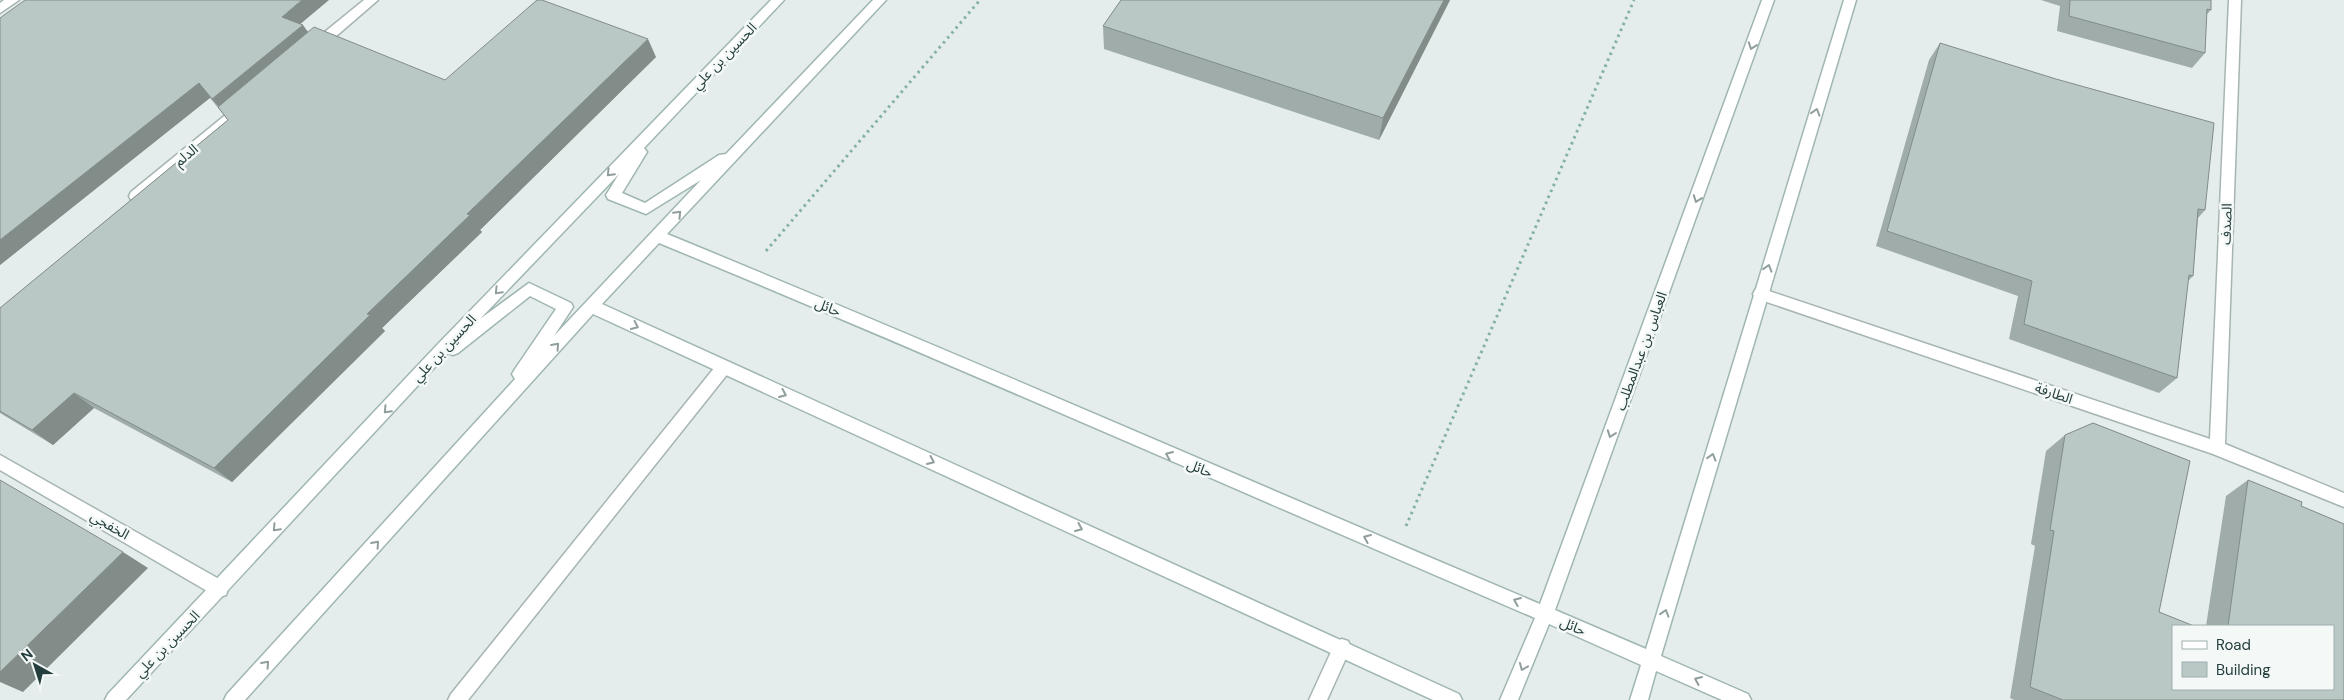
<svg xmlns="http://www.w3.org/2000/svg" width="2344" height="700" font-family="'DM Sans','Noto Sans Arabic',sans-serif">
	<rect width="100%" height="100%" fill="#e4edeb"/>
	<g fill="none" stroke-linecap="round" stroke-linejoin="round">
		<defs>
			<g id="lane">
				<polygon points="724,361 729,362 732,367 729,372 468,700 448,700 451,694 719,362"/>
				<polygon points="1342,639 1348,641 1351,647 1327,700 1309,700 1336,641"/>
			</g>
			<g id="street">
				<polygon points="4,0 19,0 0,13 0,3"/>
				<polygon points="364,0 378,0 320,50 310,50 309,47 310,44"/>
				<polygon points="2229,0 2241,0 2225,444 2344,493 2344,507 2213,454 1755,298 1753,294 1755,290 1760,288 2210,439"/>
				<polygon points="244,102 251,107 249,110 141,200 131,200 129,196 131,192 239,104"/>
				<polygon points="0,455 226,583 228,589 226,595 220,597 214,595 0,470"/>
			</g>
			<path id="secondary" d="M771 0H784L644 148 647 152 622 193 645 203 719 155 726 154 873 0H886L667 234C960 354 1249 481 1540 604L1762 0H1774L1555 610 1646 649 1844 0H1856L1661 656 1748 694 1751 700H1722L1656 671 1648 700H1630L1641 665 1549 624 1518 700H1500L1535 618C1243 493 953 364 659 243L602 304 1459 694 1462 700H1433L593 314 245 700H224L227 694 515 379 512 374 515 369 556 309 530 296 458 353 453 355 448 353 126 700H105L108 694 437 345ZM619 174 606 195 608 199 646 214 701 180 554 336 573 307 571 303 529 283 480 319Z"/>
		</defs>
		<use href="#lane" stroke="#a6b5b3" stroke-width="3"/>
		<use href="#street" stroke="#a6b5b3" stroke-width="3"/>
		<use href="#secondary" stroke="#9fb6b2" stroke-width="3"/>
		<g stroke="#85b0aa" stroke-width="3" stroke-dasharray="2.5 4" stroke-linecap="butt">
			<polyline points="766,251 980,0"/>
			<polyline points="1406,526 1634,0"/>
		</g>
		<use href="#lane" fill="#fff" fill-rule="evenodd"/>
		<use href="#street" fill="#fff" fill-rule="evenodd"/>
		<use href="#secondary" fill="#fff" fill-rule="evenodd"/>
	</g>
	<g fill="#9faca9">
		<polygon points="1121,0 1450,0 1379,140 1104,49 1103,26"/>
		<polygon points="2041,0 2211,0 2211,10 2206,15 2205,53 2192,68 2057,31 2060,6"/>
		<polygon points="0,18 300,24 308,32 445,80 656,57 480,230 482,232 382,328 385,331 232,482 94,408 53,445 0,413 0,308 228,120 210,98 0,265"/>
		<polygon points="1940,43 2205,210 2198,218 2193,276 2188,281 2177,378 2159,393 2009,339 2018,296 1876,246 1929,60"/>
		<polygon points="2093,423 2190,461 2159,612 2194,626 2173,626 2173,689 2333,689 2333,626 2206,626 2226,496 2248,480 2302,502 2301,506 2344,524 2344,700 2014,700 2010,698 2035,546 2031,544 2046,451 2065,435"/>
	</g>
	<g fill="#828c89">
		<polygon points="302,0 329,0 292,31 282,17"/>
		<polygon points="1444,0 1450,0 1379,140 1383,118"/>
		<polygon points="303,25 313,39 224,113 212,99"/>
		<polygon points="648,39 656,57 480,230 482,232 382,328 385,331 232,482 214,468 367,314 467,214"/>
		<polygon points="199,83 211,97 0,265 0,240"/>
		<polygon points="74,393 94,408 53,445 32,430"/>
		<polygon points="123,552 148,568 23,692 0,682 0,672"/>
	</g>
	<g fill="#b9c8c4" stroke="#828c89">
		<polygon points="25,0 302,0 282,17 303,25 212,99 199,83 0,240 0,18"/>
		<polygon points="537,0 542,0 648,39 467,214 470,215 367,314 370,315 214,468 74,393 32,430 0,411 0,308 228,120 218,107 314,27 445,80"/>
		<polygon points="1121,0 1444,0 1383,118 1103,26"/>
		<polygon points="2070,0 2211,0 2211,10 2207,9 2205,53 2069,16"/>
		<polygon points="1940,43 2056,79 2214,123 2205,210 2198,209 2193,276 2189,275 2177,378 2024,324 2032,281 1887,231"/>
		<polygon points="2093,423 2190,461 2159,612 2194,626 2173,626 2173,689 2333,689 2333,626 2228,626 2248,480 2302,502 2301,506 2344,524 2344,700 2063,700 2030,687 2054,531 2050,530 2065,435"/>
		<polygon points="0,480 123,552 0,672"/>
	</g>
	<defs><path id="oneway-chevron" d="M-2-3.5L2.5 0L-2 3.5" fill="none" stroke-width="1.6" stroke-linecap="round" stroke-linejoin="round" transform="scale(1.25)"/></defs>
	<g stroke="#919e9e">
		<use href="#oneway-chevron" transform="translate(1752 46) rotate(110)"/>
		<use href="#oneway-chevron" transform="translate(1816 112) rotate(-73)"/>
		<use href="#oneway-chevron" transform="translate(610 173) rotate(134)"/>
		<use href="#oneway-chevron" transform="translate(1697 199) rotate(110)"/>
		<use href="#oneway-chevron" transform="translate(678 214) rotate(-46)"/>
		<use href="#oneway-chevron" transform="translate(1768 268) rotate(-73)"/>
		<use href="#oneway-chevron" transform="translate(498 291) rotate(134)"/>
		<use href="#oneway-chevron" transform="translate(635 326) rotate(25)"/>
		<use href="#oneway-chevron" transform="translate(556 346) rotate(-48)"/>
		<use href="#oneway-chevron" transform="translate(783 394) rotate(24)"/>
		<use href="#oneway-chevron" transform="translate(387 410) rotate(133)"/>
		<use href="#oneway-chevron" transform="translate(1611 434) rotate(110)"/>
		<use href="#oneway-chevron" transform="translate(1169 455) rotate(-157)"/>
		<use href="#oneway-chevron" transform="translate(1712 457) rotate(-73)"/>
		<use href="#oneway-chevron" transform="translate(931 461) rotate(24)"/>
		<use href="#oneway-chevron" transform="translate(276 528) rotate(133)"/>
		<use href="#oneway-chevron" transform="translate(1079 528) rotate(24)"/>
		<use href="#oneway-chevron" transform="translate(1367 538) rotate(-157)"/>
		<use href="#oneway-chevron" transform="translate(376 544) rotate(-48)"/>
		<use href="#oneway-chevron" transform="translate(1517 601) rotate(-157)"/>
		<use href="#oneway-chevron" transform="translate(1665 613) rotate(-73)"/>
		<use href="#oneway-chevron" transform="translate(266 664) rotate(-48)"/>
		<use href="#oneway-chevron" transform="translate(1523 667) rotate(113)"/>
		<use href="#oneway-chevron" transform="translate(1698 680) rotate(-156)"/>
	</g>
	<g text-anchor="middle" dominant-baseline="central" stroke-width="5" stroke-linejoin="round" paint-order="stroke">
		<g font-size="14" fill="#233e3c" stroke="#f4f9f8">
			<text transform="translate(724 56) rotate(-46)">الحسين بن علي</text>
			<text transform="translate(186 155) rotate(-40)">الدلم</text>
			<text transform="translate(2226 224) rotate(-88)">الصدف</text>
			<text transform="translate(828 307) rotate(22)">حائل</text>
			<text transform="translate(444 348) rotate(-47)">الحسين بن علي</text>
			<text transform="translate(1641 351) rotate(-70)">العباس بن عبدالمطلب</text>
			<text transform="translate(2054 393) rotate(19)">الطارفة</text>
			<text transform="translate(1200 468) rotate(23)">حائل</text>
			<text transform="translate(110 525) rotate(30)">الخفجي</text>
			<text transform="translate(1573 626) rotate(23)">حائل</text>
			<text transform="translate(167 644) rotate(-46)">الحسين بن علي</text>
		</g>
	</g>
	<rect x="2172" y="625" width="162" height="65" fill="#f4f9f8" stroke="#a0aead"/>
	<rect x="2182" y="641" width="25" height="8" fill="#ffffff" stroke="#a0aead"/>
	<text x="2216" y="650" font-size="15" fill="#233e3c">Road</text>
	<rect x="2182" y="662" width="25" height="15" fill="#b9c8c4" stroke="#a0aead"/>
	<text x="2216" y="675" font-size="15" fill="#233e3c">Building</text>
	<g transform="translate(35 665) rotate(321)" stroke="#f4f9f8" stroke-width="4" paint-order="stroke">
	<path d="M0-4L9 19L0 12L-9 19Z" fill="#233e3c"/>
	<text y="-8" font-size="14" font-weight="bold" text-anchor="middle" fill="#233e3c">N</text>
	</g>
</svg>
